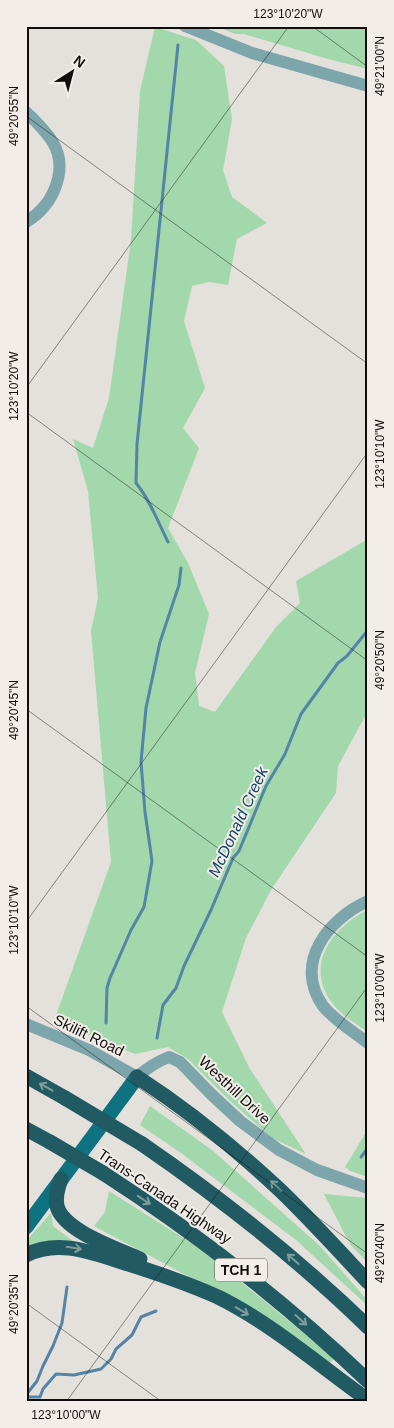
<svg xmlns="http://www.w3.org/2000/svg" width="394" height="1428" font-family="Arial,sans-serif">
	<rect width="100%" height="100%" fill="#e4e0db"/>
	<g fill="#a2d8ac">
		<polygon points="216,26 368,26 368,69 328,59 244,34 235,34"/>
		<polygon points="155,27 196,40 224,66 232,119 223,170 232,197 267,223 237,239 228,285 209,282 192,286 184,321 205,388 183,428 199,448 168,528 188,563 209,614 195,673 199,706 215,712 276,627 300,603 296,581 368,539 368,711 338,766 336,793 271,890 246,938 222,1012 250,1069 306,1154 272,1138 229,1100 188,1059 168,1047 135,1054 54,1021 111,862 91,631 98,598 88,491 73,439 93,448 109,398 131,240 140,91"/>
		<path d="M368 910V1032C355 1023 339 1014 330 1000 305 963 334 926 368 910Z"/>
		<polygon points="150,1106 212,1150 320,1246 368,1301 368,1306 296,1240 181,1153 140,1125"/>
		<polygon points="368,1129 368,1177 350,1171 345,1167"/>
		<polygon points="109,1191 202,1250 334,1358 328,1365 240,1304 94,1226 105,1212"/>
		<polygon points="324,1194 368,1198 368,1263 350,1244"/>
		<polygon points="51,1213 53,1226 73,1241 26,1248 26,1241"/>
	</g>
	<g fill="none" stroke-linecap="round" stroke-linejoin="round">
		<g stroke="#5584a6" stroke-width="3">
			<path d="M168 542C158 522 150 500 136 483L137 444 178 45"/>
			<polyline points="106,1023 107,988 110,978 131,930 144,907 152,861 145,812 141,762 146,708 160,642 179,585 181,568"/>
			<polyline points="157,1038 163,1005 176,988 184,966 211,910 233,858 239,851 266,786 285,754 301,714 338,663 347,656 368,630"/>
			<polyline points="361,1157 368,1148"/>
			<polyline points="26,1395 37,1381 43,1366 53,1346 62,1323 67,1287"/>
			<polyline points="26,1397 40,1397 43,1389 56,1374 74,1375 101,1369 111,1359 116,1349 132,1335 141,1317 156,1311"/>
		</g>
		<g stroke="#7da5ac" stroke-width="12">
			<polyline points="185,26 252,53 368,86"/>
			<path d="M26 112C35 120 43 129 50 138 71 167 54 205 26 222"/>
			<path d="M368 901C328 919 293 963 323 1006 335 1021 353 1031 368 1043"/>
			<path d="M26 1024 89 1050 137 1077C147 1068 156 1062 169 1057L180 1062 211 1094 240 1121 279 1150 317 1170 368 1188"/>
		</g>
		<polyline stroke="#0e7280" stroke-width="15" points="26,1227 137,1077"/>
		<g stroke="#225a63" stroke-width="15">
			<polyline points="26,1076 65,1098"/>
			<path d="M137 1077C188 1110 236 1149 281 1191 311 1220 339 1251 368 1282"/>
			<polyline points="26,1129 50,1142"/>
			<path d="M142 1144C222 1199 298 1259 368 1327"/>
			<path d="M103 1173C199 1235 285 1302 368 1381"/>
			<path d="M61 1179C58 1187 55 1197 57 1206 63 1231 118 1249 140 1259"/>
			<path d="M26 1255C58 1239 90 1252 122 1262 154 1272 187 1283 218 1297 271 1323 320 1366 368 1400"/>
		</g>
		<g stroke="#225a63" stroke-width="15">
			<polyline points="65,1098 142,1144"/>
			<polyline points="50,1142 103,1173"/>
		</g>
	</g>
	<defs><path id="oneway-shaft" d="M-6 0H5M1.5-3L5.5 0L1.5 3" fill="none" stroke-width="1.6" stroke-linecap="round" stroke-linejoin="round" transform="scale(1.25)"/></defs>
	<g stroke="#809c9f">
		<use href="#oneway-shaft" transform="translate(46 1087) rotate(-151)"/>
		<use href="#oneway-shaft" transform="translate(276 1186) rotate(-137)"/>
		<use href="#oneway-shaft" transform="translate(144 1200) rotate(34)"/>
		<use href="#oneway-shaft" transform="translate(74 1248) rotate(9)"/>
		<use href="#oneway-shaft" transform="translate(293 1259) rotate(-139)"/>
		<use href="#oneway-shaft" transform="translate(242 1311) rotate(31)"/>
		<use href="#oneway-shaft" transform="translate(301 1320) rotate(42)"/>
	</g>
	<path fill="none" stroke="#110f0e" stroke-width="1" stroke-opacity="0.45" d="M312 26 368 67M26 116 368 364M26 388 289 26M26 412 368 661M26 709 368 957M26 922 368 452M26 1006 368 1254M26 1303 162 1402M66 1402 368 986"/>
	<g text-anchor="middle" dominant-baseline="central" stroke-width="4" stroke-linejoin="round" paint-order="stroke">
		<rect fill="#f2ede8" stroke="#54524f" stroke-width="1" x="215" y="1258.5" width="52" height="23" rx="4"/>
		<g font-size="14" font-weight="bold" fill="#110f0e">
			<text x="241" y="1270">TCH 1</text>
		</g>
		<g font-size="15" fill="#110f0e" stroke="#f2ede8">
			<text transform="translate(89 1035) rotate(26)">Skilift Road</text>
			<text transform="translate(235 1090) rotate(43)">Westhill Drive</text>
			<text transform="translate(165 1196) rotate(34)">Trans-Canada Highway</text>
		</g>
		<g font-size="16" font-style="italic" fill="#114667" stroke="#f2ede8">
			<text transform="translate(238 822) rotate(-65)">McDonald Creek</text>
		</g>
	</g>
	<rect width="394" height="1428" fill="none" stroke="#f2ede8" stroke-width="55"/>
	<g transform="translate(72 72) rotate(36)" stroke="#f2ede8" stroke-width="4" paint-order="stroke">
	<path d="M0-4L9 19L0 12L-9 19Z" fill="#110f0e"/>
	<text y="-8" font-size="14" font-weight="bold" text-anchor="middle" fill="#110f0e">N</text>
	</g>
	<rect x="28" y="28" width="338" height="1372" fill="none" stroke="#110f0e" stroke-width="2"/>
	<g font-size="12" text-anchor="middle" fill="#110f0e">
		<text x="288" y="18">123°10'20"W</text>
		<text transform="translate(380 66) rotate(-90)" y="4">49°21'00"N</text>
		<text transform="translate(14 116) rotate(-90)" y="4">49°20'55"N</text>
		<text transform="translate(14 386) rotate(-90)" y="4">123°10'20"W</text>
		<text transform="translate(380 454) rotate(-90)" y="4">123°10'10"W</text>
		<text transform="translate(380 660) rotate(-90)" y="4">49°20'50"N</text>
		<text transform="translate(14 710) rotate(-90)" y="4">49°20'45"N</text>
		<text transform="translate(14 920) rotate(-90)" y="4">123°10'10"W</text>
		<text transform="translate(380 988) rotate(-90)" y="4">123°10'00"W</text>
		<text transform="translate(380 1253) rotate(-90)" y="4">49°20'40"N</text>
		<text transform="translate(14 1304) rotate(-90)" y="4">49°20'35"N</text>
		<text x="66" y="1419">123°10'00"W</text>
	</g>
</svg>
